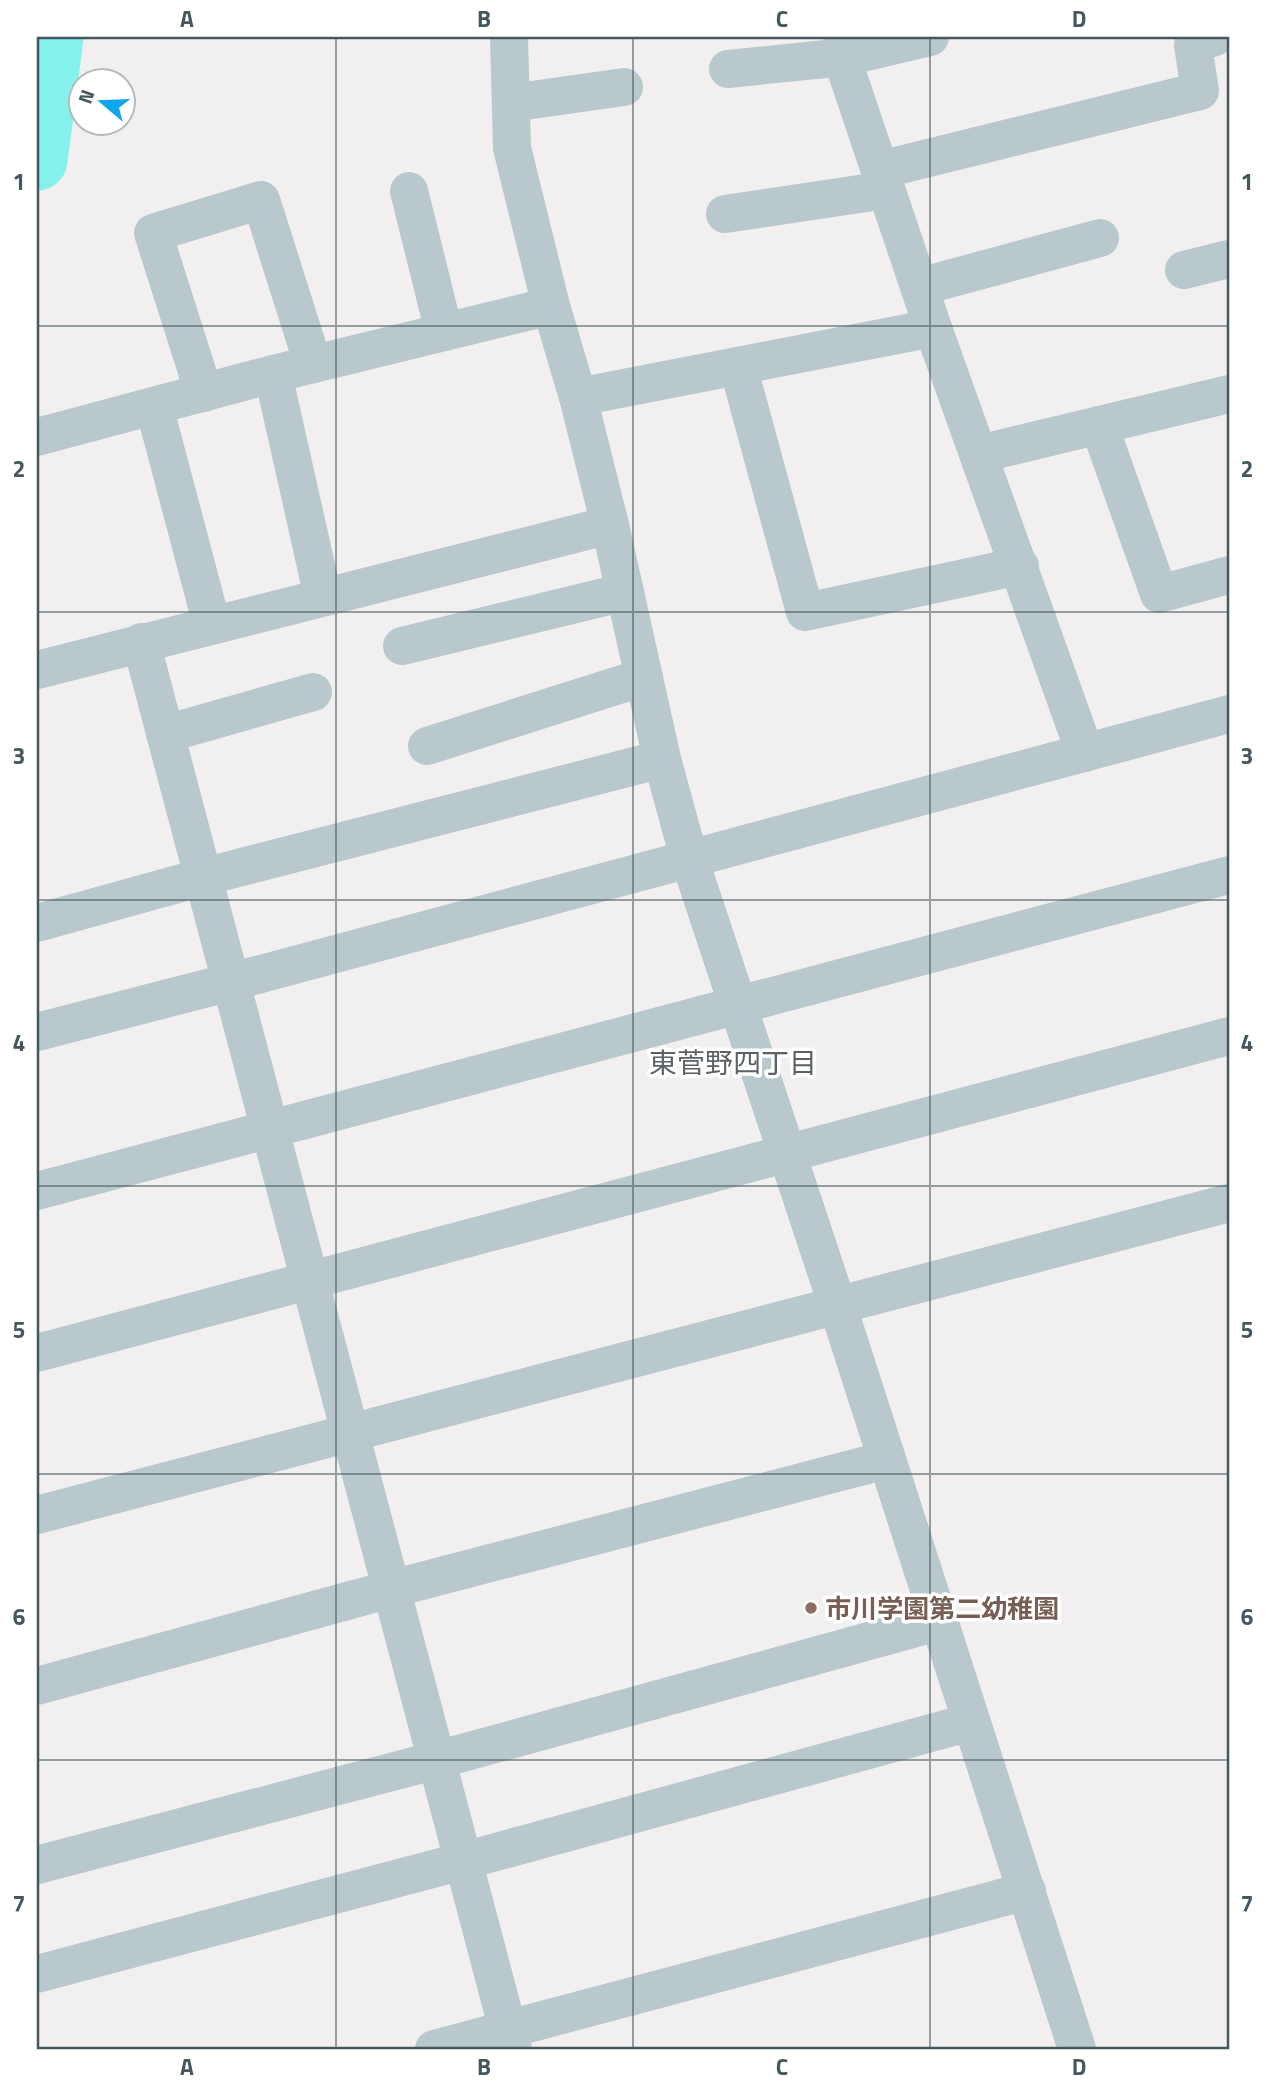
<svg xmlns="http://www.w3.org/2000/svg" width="1266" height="2086" font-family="'Titillium Web','Noto Sans JP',sans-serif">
	<rect width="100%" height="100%" fill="#f1efef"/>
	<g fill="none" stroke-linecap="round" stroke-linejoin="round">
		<polyline stroke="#85f1ec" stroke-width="61" points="37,160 53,37"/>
		<g stroke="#b9c8cd" stroke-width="38">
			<polyline points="509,37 512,148 551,306 578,397 610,525 662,759 689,858 837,1304 1077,2049"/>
			<polyline points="842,37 847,73 933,328 1085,753"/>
			<polyline points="728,69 845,57 930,37"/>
			<polyline points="511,103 624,87"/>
			<polyline points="880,170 1200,91 1193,45 1215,37"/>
			<polyline points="409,191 444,332"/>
			<polyline points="725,214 886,190"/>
			<polyline points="1184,270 1229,259"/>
			<polyline points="919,287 1100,238"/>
			<polyline points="738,366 805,612 1020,566"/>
			<polyline points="273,374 323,597"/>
			<polyline points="204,393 153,233 261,200 313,364"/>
			<polyline points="578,397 933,328"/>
			<polyline points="154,406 212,625"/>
			<polyline points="1099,425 1159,594 1229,575"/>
			<polyline points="37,437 273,374 551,306"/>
			<polyline points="979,454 1229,394"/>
			<polyline points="141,642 513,2049"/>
			<polyline points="402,646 625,592"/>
			<polyline points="37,670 610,525"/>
			<polyline points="165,734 313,692"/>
			<polyline points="427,746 644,677"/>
			<polyline points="37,923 203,877 662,759"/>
			<polyline points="37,1032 231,982 1229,714"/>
			<polyline points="37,1191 1229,875"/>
			<polyline points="37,1353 1229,1036"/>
			<polyline points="37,1515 1229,1203"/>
			<polyline points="37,1686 391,1589 886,1460"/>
			<polyline points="37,1865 437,1760 938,1622"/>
			<polyline points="37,1974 463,1861 971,1722"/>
			<polyline points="434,2049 1027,1891"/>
		</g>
	</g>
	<path fill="none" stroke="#46585d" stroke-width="2" stroke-opacity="0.55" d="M336 37V2049M633 37V2049M930 37V2049M37 326H1229M37 612H1229M37 900H1229M37 1186H1229M37 1474H1229M37 1760H1229"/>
	<circle fill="#8d6e63" stroke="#fff" stroke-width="2.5" cx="811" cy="1608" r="7"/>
	<g text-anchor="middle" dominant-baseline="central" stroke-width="7" stroke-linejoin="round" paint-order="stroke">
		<g font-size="26" font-weight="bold" fill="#785e54" stroke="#fff" text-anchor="start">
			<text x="825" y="1608">市川学園第二幼稚園</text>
		</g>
		<g font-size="28" fill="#5b6164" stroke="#fff">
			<text x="733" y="1062">東菅野四丁目</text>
		</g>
	</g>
	<rect width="1266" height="2086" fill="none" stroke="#ffffff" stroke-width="77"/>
	<g transform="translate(102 102) rotate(289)"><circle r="33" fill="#ffffff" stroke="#b5bcbe" stroke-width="2"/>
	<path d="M0-5L12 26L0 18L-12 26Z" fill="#0fa6eb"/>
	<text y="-10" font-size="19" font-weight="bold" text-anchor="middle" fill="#46585d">N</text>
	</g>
	<rect x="38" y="38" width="1190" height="2010" fill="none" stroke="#46585d" stroke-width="2.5"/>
	<g font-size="23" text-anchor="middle" font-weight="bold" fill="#46585d">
		<text x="187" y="27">A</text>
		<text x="484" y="27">B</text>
		<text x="782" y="27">C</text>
		<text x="1079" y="27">D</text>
		<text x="19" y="190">1</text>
		<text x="1247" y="190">1</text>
		<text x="19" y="477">2</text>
		<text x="1247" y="477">2</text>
		<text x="19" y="764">3</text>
		<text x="1247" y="764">3</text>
		<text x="19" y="1051">4</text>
		<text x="1247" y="1051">4</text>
		<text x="19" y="1338">5</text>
		<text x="1247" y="1338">5</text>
		<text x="19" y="1625">6</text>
		<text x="1247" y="1625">6</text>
		<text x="19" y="1912">7</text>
		<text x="1247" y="1912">7</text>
		<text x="187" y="2075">A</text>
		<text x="484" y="2075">B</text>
		<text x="782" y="2075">C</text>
		<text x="1079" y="2075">D</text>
	</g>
</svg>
